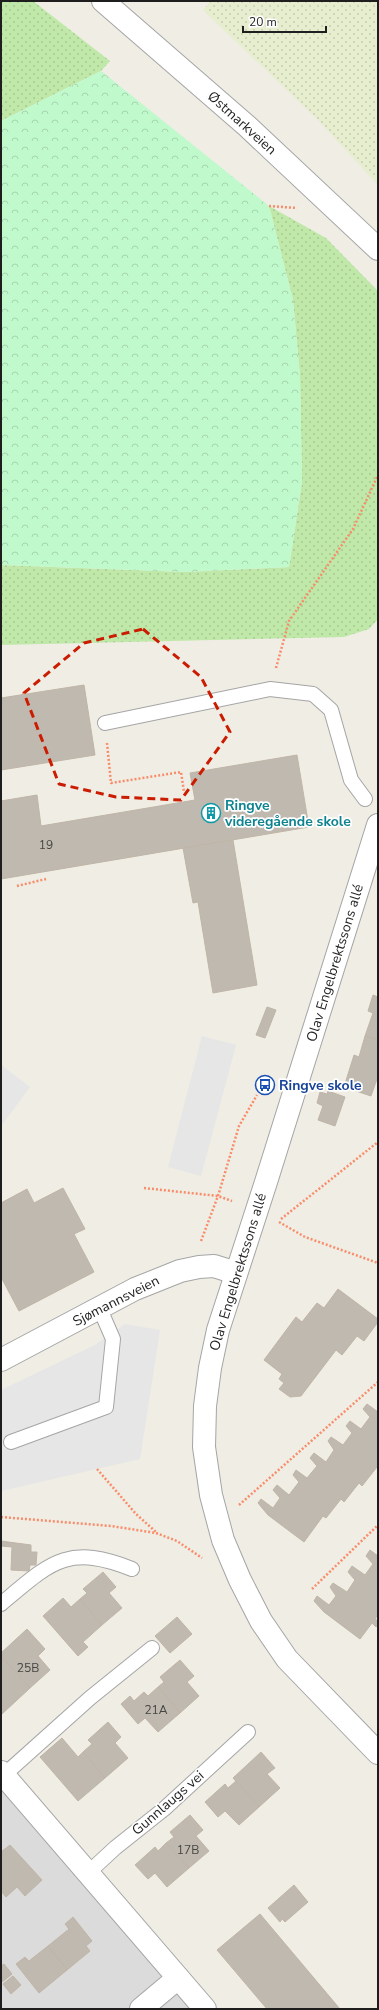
<svg xmlns="http://www.w3.org/2000/svg" width="379" height="2010" font-family="'Nunito Sans',sans-serif">
	<defs>
		<pattern id="farmland-dots" width="8" height="8" patternUnits="userSpaceOnUse"><rect width="8" height="8" fill="#e7eecf"/><path d="M2 2h.1M6 6h.1" fill="none" stroke="#c6ccb1" stroke-width="1.8" stroke-linecap="round"/></pattern>
		<pattern id="grass-dots" width="8" height="8" patternUnits="userSpaceOnUse"><rect width="8" height="8" fill="#c0e9a9"/><path d="M2 2h.1M6 6h.1" fill="none" stroke="#a5c791" stroke-width="1.8" stroke-linecap="round"/></pattern>
		<pattern id="park-crowns" width="20" height="18" patternUnits="userSpaceOnUse"><rect width="20" height="18" fill="#c0f9cc"/><path d="M2 6a3 3 0 1 1 6 0M12 15a3 3 0 1 1 6 0" fill="none" stroke="#a5d5af"/></pattern>
	</defs>
	<rect width="100%" height="100%" fill="#efede4"/>
	<polygon fill="#dcdbdb" points="1,1773 209,2009 1,2009"/>
	<polygon fill="url(#farmland-dots)" points="211,1 378,1 378,185 317,119 203,10"/>
	<g fill="url(#grass-dots)">
		<polygon points="1,1 33,1 110,61 101,71 1,121"/>
		<polygon points="269,206 326,238 378,291 378,619 369,629 344,637 1,645 1,565 186,572 289,567 302,482 300,376 293,300"/>
	</g>
	<polygon fill="url(#park-crowns)" points="101,71 269,206 293,300 300,376 302,482 289,567 186,572 1,565 1,121"/>
	<g fill="#e6e6e6">
		<polygon points="202,1036 236,1045 201,1176 168,1167"/>
		<polygon points="1,1065 30,1087 1,1126"/>
		<polygon points="125,1324 160,1330 140,1459 1,1491 1,1390 95,1345"/>
	</g>
	<g fill="#bfb9b0" stroke="#c0b5a6">
		<polygon points="84,685 95,755 1,770 1,698"/>
		<polygon points="297,755 309,827 1,879 1,801 37,795 41,826 195,800 190,773"/>
		<polygon points="233,840 257,985 213,993 198,902 193,903 183,848"/>
		<polygon points="373,995 378,997 378,1040 365,1036 373,1013 368,1011"/>
		<polygon points="267,1007 276,1010 265,1038 256,1035"/>
		<polygon points="365,1036 378,1040 378,1076 371,1096 344,1087 354,1055 359,1057"/>
		<polygon points="328,1091 345,1097 335,1126 318,1120 323,1106 317,1103 320,1092 327,1094"/>
		<polygon points="63,1188 85,1229 74,1234 94,1272 19,1311 1,1277 1,1203 27,1189 34,1203"/>
		<polygon points="338,1289 378,1319 378,1322 364,1341 357,1336 342,1355 336,1350 301,1396 290,1397 279,1389 284,1383 279,1379 282,1374 264,1360 296,1317 302,1322 317,1303 324,1308"/>
		<polygon points="367,1404 378,1412 378,1467 377,1467 362,1486 359,1483 344,1502 341,1499 326,1518 323,1516 304,1542 268,1515 258,1503 261,1499 273,1508 280,1498 273,1490 277,1485 289,1495 299,1482 293,1475 296,1470 307,1478 317,1466 310,1458 314,1453 326,1462 334,1450 328,1441 331,1437 343,1445 352,1433 346,1426 350,1421 361,1429 370,1417 363,1409"/>
		<polygon points="1,1541 31,1545 31,1552 37,1552 36,1565 30,1565 29,1571 11,1570 12,1547 1,1546"/>
		<polygon points="370,1550 378,1556 378,1615 375,1619 378,1621 378,1625 376,1627 372,1623 360,1639 324,1612 314,1601 317,1596 329,1605 336,1596 330,1587 333,1583 347,1592 355,1580 348,1572 352,1566 365,1575 373,1564 366,1556"/>
		<polygon points="103,1572 116,1587 109,1593 122,1608 102,1625 80,1599 87,1593 83,1589"/>
		<polygon points="63,1598 71,1607 80,1599 102,1625 83,1642 88,1647 78,1656 43,1616"/>
		<polygon points="177,1617 192,1634 170,1653 155,1636"/>
		<polygon points="27,1629 45,1649 38,1656 50,1670 30,1688 1,1656 1,1653"/>
		<polygon points="1,1656 30,1688 2,1714 1,1713"/>
		<polygon points="180,1660 194,1676 187,1682 199,1696 180,1713 158,1687 164,1682 160,1677"/>
		<polygon points="158,1687 180,1713 158,1732 145,1718 138,1724 121,1704 130,1696 134,1701 144,1692 148,1696"/>
		<polygon points="108,1722 121,1737 115,1743 128,1758 105,1778 83,1752 92,1744 88,1740"/>
		<polygon points="62,1738 78,1757 83,1752 105,1778 78,1801 40,1757"/>
		<polygon points="261,1752 275,1768 267,1774 280,1788 259,1807 233,1778"/>
		<polygon points="236,1781 259,1807 239,1825 225,1811 218,1817 205,1802 225,1784 228,1788"/>
		<polygon points="190,1815 203,1830 196,1836 209,1851 189,1868 166,1843 174,1837 170,1832"/>
		<polygon points="166,1843 189,1868 167,1887 155,1873 148,1879 135,1865 155,1847 158,1851"/>
		<polygon points="10,1845 42,1880 25,1896 17,1887 6,1897 1,1891 1,1852"/>
		<polygon points="294,1885 308,1902 285,1922 282,1919 280,1922 268,1908"/>
		<polygon points="260,1914 340,2009 267,2009 217,1950"/>
		<polygon points="73,1917 92,1941 86,1946 90,1951 67,1970 48,1946 69,1929 65,1924"/>
		<polygon points="48,1946 67,1970 39,1993 16,1964 25,1957 29,1961"/>
		<polygon points="4,1964 12,1974 2,1982 1,1966"/>
		<polygon points="13,1976 21,1985 11,1994 3,1984"/>
	</g>
	<g fill="none" stroke-linecap="round" stroke-linejoin="round">
		<defs>
			<g id="service">
				<polyline points="105,723 270,689 313,694 331,710 351,780 365,799"/>
				<polyline points="11,1442 106,1407 113,1339 100,1309"/>
				<path d="M1 1604C50 1563 67 1543 132 1569"/>
				<polyline points="4,1775 90,1698 152,1648"/>
				<polyline points="88,1873 115,1848 164,1809 248,1732"/>
			</g>
			<g id="minor">
				<polyline points="1,1360 135,1289 180,1271 199,1267 214,1266 236,1273"/>
				<polyline points="1,1772 205,2009"/>
				<polyline points="141,2009 178,1978"/>
			</g>
			<g id="tertiary">
				<polyline points="103,1 247,126 378,249"/>
				<polyline points="378,825 266,1182 218,1330 210,1368 205,1406 204,1447 211,1495 223,1540 240,1580 261,1621 287,1659 378,1753"/>
			</g>
		</defs>
		<use href="#service" stroke="#a5a5a5" stroke-width="16"/>
		<use href="#minor" stroke="#a5a5a5" stroke-width="24"/>
		<use href="#tertiary" stroke="#a5a5a5" stroke-width="24"/>
		<g stroke="#f98c6a" stroke-width="2.5" stroke-dasharray="2 2" stroke-linecap="butt">
			<polyline points="269,206 297,208"/>
			<polyline points="276,668 289,621 353,529 378,475"/>
			<polyline points="107,743 111,783 181,772 184,792"/>
			<polyline points="17,886 46,879"/>
			<polyline points="144,1188 218,1196 232,1201"/>
			<polyline points="281,1219 378,1142"/>
			<polyline points="279,1222 305,1237 378,1263"/>
			<polyline points="201,1241 218,1196 239,1126 257,1095"/>
			<polyline points="97,1469 136,1514 156,1532"/>
			<polyline points="239,1505 378,1382"/>
			<polyline points="1,1517 111,1526 156,1533 177,1541 202,1558"/>
			<polyline points="312,1589 378,1525"/>
		</g>
		<use href="#service" stroke="#fff" stroke-width="14"/>
		<use href="#minor" stroke="#fff" stroke-width="22"/>
		<use href="#tertiary" stroke="#fff" stroke-width="22"/>
	</g>
	<path fill="none" stroke="#cb1c01" stroke-width="3" stroke-dasharray="8 5" stroke-linejoin="round" d="M143 629 201 677 230 732 181 800 116 797 59 784 24 693 84 643Z"/>
	<defs>
		<symbol id="building-ring" viewBox="-11 -11 22 22"><circle r="9.5" fill="#fff" stroke="#0f9aa8" stroke-width="1.5"/><path d="M-4-6H4V6H1V3H-1V6H-4ZM-2.5-4.3h1.7v1.8h-1.7ZM.8-4.3h1.7v1.8H.8ZM-2.5-1h1.7V.8h-1.7ZM.8-1h1.7V.8H.8Z" fill="#0f9aa8"/></symbol>
		<symbol id="bus-ring" viewBox="-11 -11 22 22"><circle r="9.5" fill="#fff" stroke="#1a4fb4" stroke-width="1.5"/><path d="M-5-6H5V4H4V6H2V4H-2V6H-4V4H-5ZM-3.5-4V0h7V-4ZM-3.5 1.2v1.5H-2V1.2ZM2 1.2v1.5H3.5V1.2Z" fill="#1a4fb4"/></symbol>
	</defs>
	<g fill-rule="evenodd">
		<use href="#building-ring" x="200" y="802" width="22" height="22"/>
		<use href="#bus-ring" x="254" y="1074" width="22" height="22"/>
	</g>
	<g text-anchor="middle" dominant-baseline="central" stroke-width="3.5" stroke-linejoin="round" paint-order="stroke">
		<g font-size="12" fill="#464542">
			<text x="46" y="845">19</text>
			<text x="28" y="1668">25B</text>
			<text x="156" y="1710">21A</text>
			<text x="188" y="1850">17B</text>
		</g>
		<g font-size="14" fill="#1e1e1e" stroke="#fff">
			<text transform="translate(242 123) rotate(42)">Østmarkveien</text>
			<text transform="translate(335 963) rotate(-73)">Olav Engelbrektssons allé</text>
			<text transform="translate(238 1272) rotate(-73)">Olav Engelbrektssons allé</text>
			<text transform="translate(116 1301) rotate(-27)">Sjømannsveien</text>
			<text transform="translate(168 1803) rotate(-41)">Gunnlaugs vei</text>
		</g>
		<g font-size="14" font-weight="bold" fill="#0d838f" stroke="#fff" text-anchor="start">
			<text x="225" y="805">Ringve<tspan x="225" dy="16">videregående skole</tspan></text>
		</g>
		<g font-size="14" font-weight="bold" fill="#164399" stroke="#fff" text-anchor="start">
			<text x="279" y="1085">Ringve skole</text>
		</g>
	</g>
	<rect width="379" height="2010" fill="none" stroke="#1e1e1e" stroke-width="4"/>
	<path d="M243 26v6h83v-6" fill="none" stroke="#1e1e1e" stroke-width="2"/>
	<text x="249" y="26" font-size="12" fill="#1e1e1e" stroke="#ffffff" stroke-width="3" paint-order="stroke">20 m</text>
</svg>
